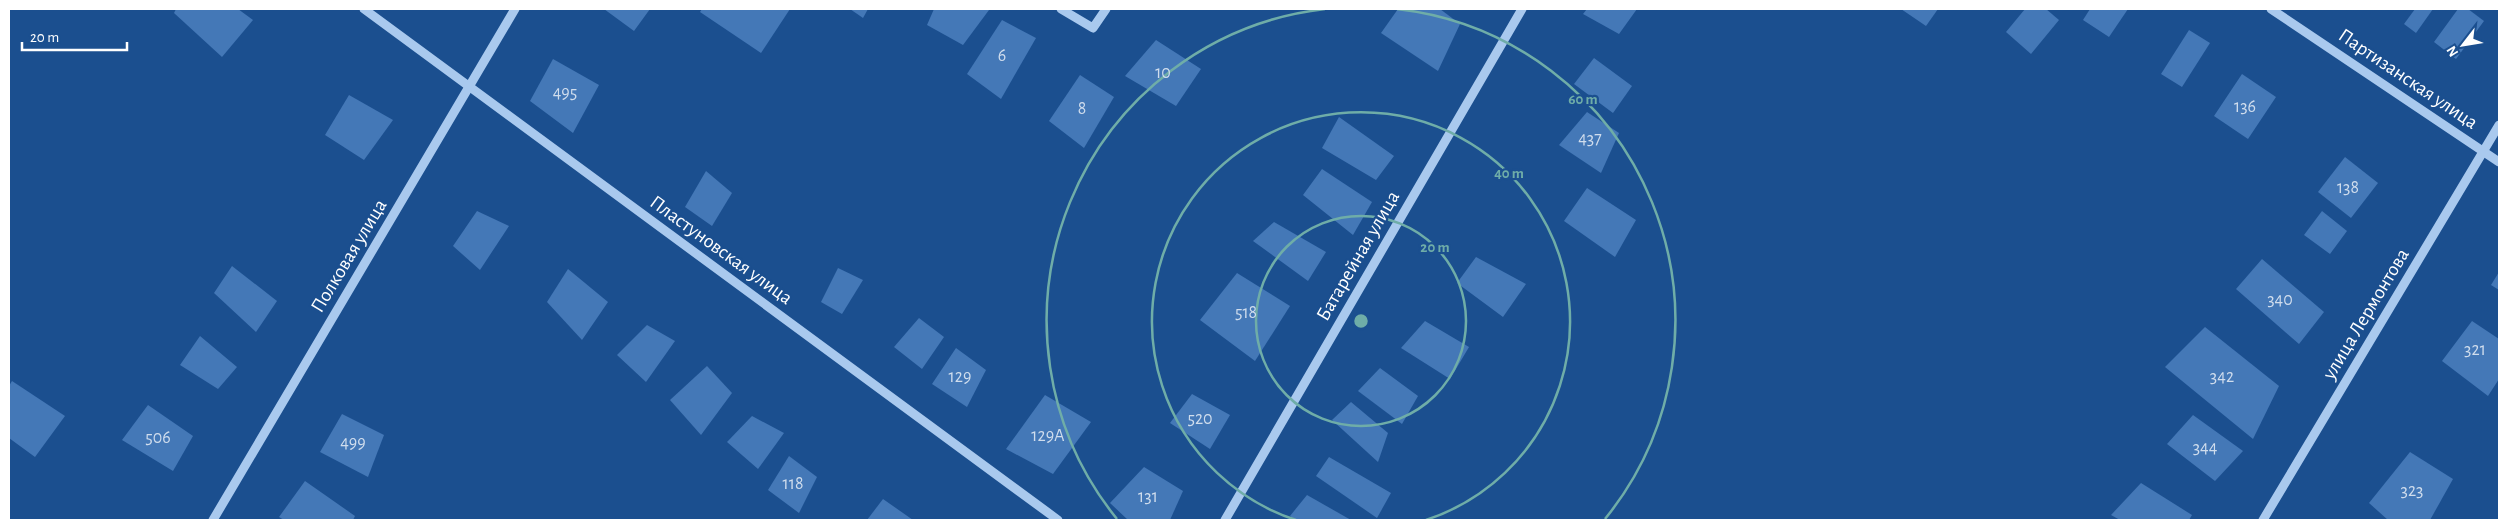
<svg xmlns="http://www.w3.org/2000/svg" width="2508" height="529" font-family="'Alegreya Sans',sans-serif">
	<rect width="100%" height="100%" fill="#1b4f8f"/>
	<g fill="#4478b7">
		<polygon points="176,9 238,9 253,20 222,57 174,13"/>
		<polygon points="604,9 650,9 634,31"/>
		<polygon points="702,9 790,9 761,53 700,12"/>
		<polygon points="850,9 868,9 863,18"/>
		<polygon points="934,9 985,9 989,10 963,45 927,25"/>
		<polygon points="1398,9 1440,9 1460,24 1438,71 1381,33"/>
		<polygon points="1587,9 1637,9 1619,34 1583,14"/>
		<polygon points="1901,9 1938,9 1926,26"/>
		<polygon points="2025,9 2046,9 2059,20 2031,54 2006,32"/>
		<polygon points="2090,9 2128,9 2109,37 2083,20"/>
		<polygon points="2415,9 2433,9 2416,33 2404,24"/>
		<polygon points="2458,9 2468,9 2484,21 2456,59 2434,42"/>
		<polygon points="1002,20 1036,38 1001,99 967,74"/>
		<polygon points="2189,30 2210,43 2182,87 2161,74"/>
		<polygon points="1156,40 1201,69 1176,106 1125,76"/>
		<polygon points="1594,58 1632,86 1613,113 1574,84"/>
		<polygon points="553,59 599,85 573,133 530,101"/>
		<polygon points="2242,74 2276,97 2248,139 2214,116"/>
		<polygon points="1080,75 1114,97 1084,148 1049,121"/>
		<polygon points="349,95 393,120 364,160 325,135"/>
		<polygon points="1587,112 1619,133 1601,173 1559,145"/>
		<polygon points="1339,117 1394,156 1376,180 1322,148"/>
		<polygon points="2345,157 2378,183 2351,218 2318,192"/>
		<polygon points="1322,169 1372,202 1353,235 1303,195"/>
		<polygon points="706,171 732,193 712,226 685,207"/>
		<polygon points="1587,188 1636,220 1615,257 1564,221"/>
		<polygon points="477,211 509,226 480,270 453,246"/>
		<polygon points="2322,211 2347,231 2330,254 2304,235"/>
		<polygon points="1274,222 1326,252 1308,281 1253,241"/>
		<polygon points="1476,257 1526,284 1503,317 1457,283"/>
		<polygon points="2262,259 2324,312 2299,344 2236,289"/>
		<polygon points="232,266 277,301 256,332 214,293"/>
		<polygon points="838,268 863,280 842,314 821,302"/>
		<polygon points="568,269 608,302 582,340 547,302"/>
		<polygon points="2499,272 2499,290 2491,285"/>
		<polygon points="1237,273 1290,306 1255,361 1200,320"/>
		<polygon points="919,318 944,337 922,369 894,347"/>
		<polygon points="1425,321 1469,347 1450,379 1401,348"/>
		<polygon points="2472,321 2499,339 2499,379 2488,396 2442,361"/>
		<polygon points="647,325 675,341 646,382 617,355"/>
		<polygon points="2205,327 2279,386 2253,439 2165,367"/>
		<polygon points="200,336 237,367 218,389 180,365"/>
		<polygon points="956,348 986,370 967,407 932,384"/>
		<polygon points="707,366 732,393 701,435 670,400"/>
		<polygon points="1380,368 1418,396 1402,424 1358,391"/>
		<polygon points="12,381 65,416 35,457 9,438 9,386"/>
		<polygon points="1192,394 1230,415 1210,449 1170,423"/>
		<polygon points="1045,395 1091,422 1053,474 1006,449"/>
		<polygon points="1351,402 1388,433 1378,462 1332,420"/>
		<polygon points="148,405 193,436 173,471 122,440"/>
		<polygon points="342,414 384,435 368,477 320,452"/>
		<polygon points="2193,415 2243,451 2215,481 2167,444"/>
		<polygon points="752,416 784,433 758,469 727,442"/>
		<polygon points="2410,452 2453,479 2430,520 2388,520 2369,503"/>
		<polygon points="789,456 817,477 799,513 768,490"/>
		<polygon points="1329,457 1391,493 1377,518 1316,476"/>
		<polygon points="1144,467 1183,491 1170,520 1128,520 1110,503"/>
		<polygon points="305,481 355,516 353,520 284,520 279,517"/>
		<polygon points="2141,483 2192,515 2189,520 2120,520 2111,515"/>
		<polygon points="1307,495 1351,520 1295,520 1290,516"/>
		<polygon points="883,499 913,520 867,520"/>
	</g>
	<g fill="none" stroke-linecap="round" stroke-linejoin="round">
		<g stroke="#a9c9ee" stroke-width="9">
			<polyline points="364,9 1058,520"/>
			<polyline points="1061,9 1093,28 1106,9"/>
			<polyline points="2271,9 2499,162"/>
			<polyline points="213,520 515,9"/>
			<polyline points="1225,520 1522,9"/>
			<polyline points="2263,520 2499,125"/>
		</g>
	</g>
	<g fill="none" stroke="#6fada8" stroke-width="2.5">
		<circle cx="1361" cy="321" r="105"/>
		<path d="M1296 520A209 209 0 1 1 1426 520"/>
		<path d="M1117 519A314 314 0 0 1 1325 9M1397 9A314 314 0 0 1 1605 519"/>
	</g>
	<g text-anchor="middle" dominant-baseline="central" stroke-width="4.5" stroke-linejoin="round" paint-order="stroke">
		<g font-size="18" fill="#d0dded">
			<text x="1002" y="56">6</text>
			<text x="1163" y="73">10</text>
			<text x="565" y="93">495</text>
			<text x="2245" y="107">136</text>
			<text x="1082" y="109">8</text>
			<text x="1590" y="139">437</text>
			<text x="2348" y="188">138</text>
			<text x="2280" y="300">340</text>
			<text x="1246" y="313">518</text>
			<text x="2475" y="350">321</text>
			<text x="960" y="377">129</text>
			<text x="2222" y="377">342</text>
			<text x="1200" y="419">520</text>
			<text x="1048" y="436">129А</text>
			<text x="158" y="438">506</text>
			<text x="353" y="443">499</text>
			<text x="2205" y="448">344</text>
			<text x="793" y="484">118</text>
			<text x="2412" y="491">323</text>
			<text x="1148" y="497">131</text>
		</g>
		<g font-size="20" fill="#fff" stroke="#1b4f8f">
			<text transform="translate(2408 79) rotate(34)">Партизанская улица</text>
			<text transform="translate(721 250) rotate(36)">Пластуновская улица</text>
			<text transform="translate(349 256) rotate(-59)">Полковая улица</text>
			<text transform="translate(1358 256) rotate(-60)">Батарейная улица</text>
			<text transform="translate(2366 314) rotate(-59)">улица Лермонтова</text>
		</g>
	</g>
	<circle cx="1361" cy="321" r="8" fill="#6fada8" stroke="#1b4f8f" stroke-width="2.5"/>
	<g font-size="15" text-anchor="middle" font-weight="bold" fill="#6fada8" stroke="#1b4f8f" stroke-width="4.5" stroke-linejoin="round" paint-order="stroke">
		<text x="1583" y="104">60 m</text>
		<text x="1509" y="178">40 m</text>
		<text x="1435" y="252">20 m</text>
	</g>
	<rect width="2508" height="529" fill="none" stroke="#ffffff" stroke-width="20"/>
	<g transform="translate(2463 45) rotate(239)" stroke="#1b4f8f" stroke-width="4" paint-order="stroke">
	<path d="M0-4L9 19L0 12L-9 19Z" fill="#ffffff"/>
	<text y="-8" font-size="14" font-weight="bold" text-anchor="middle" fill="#ffffff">N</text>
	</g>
	<path d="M22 42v8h105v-8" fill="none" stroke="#ffffff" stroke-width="2.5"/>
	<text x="30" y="42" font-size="15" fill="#ffffff" stroke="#1b4f8f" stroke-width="4" paint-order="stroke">20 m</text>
</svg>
